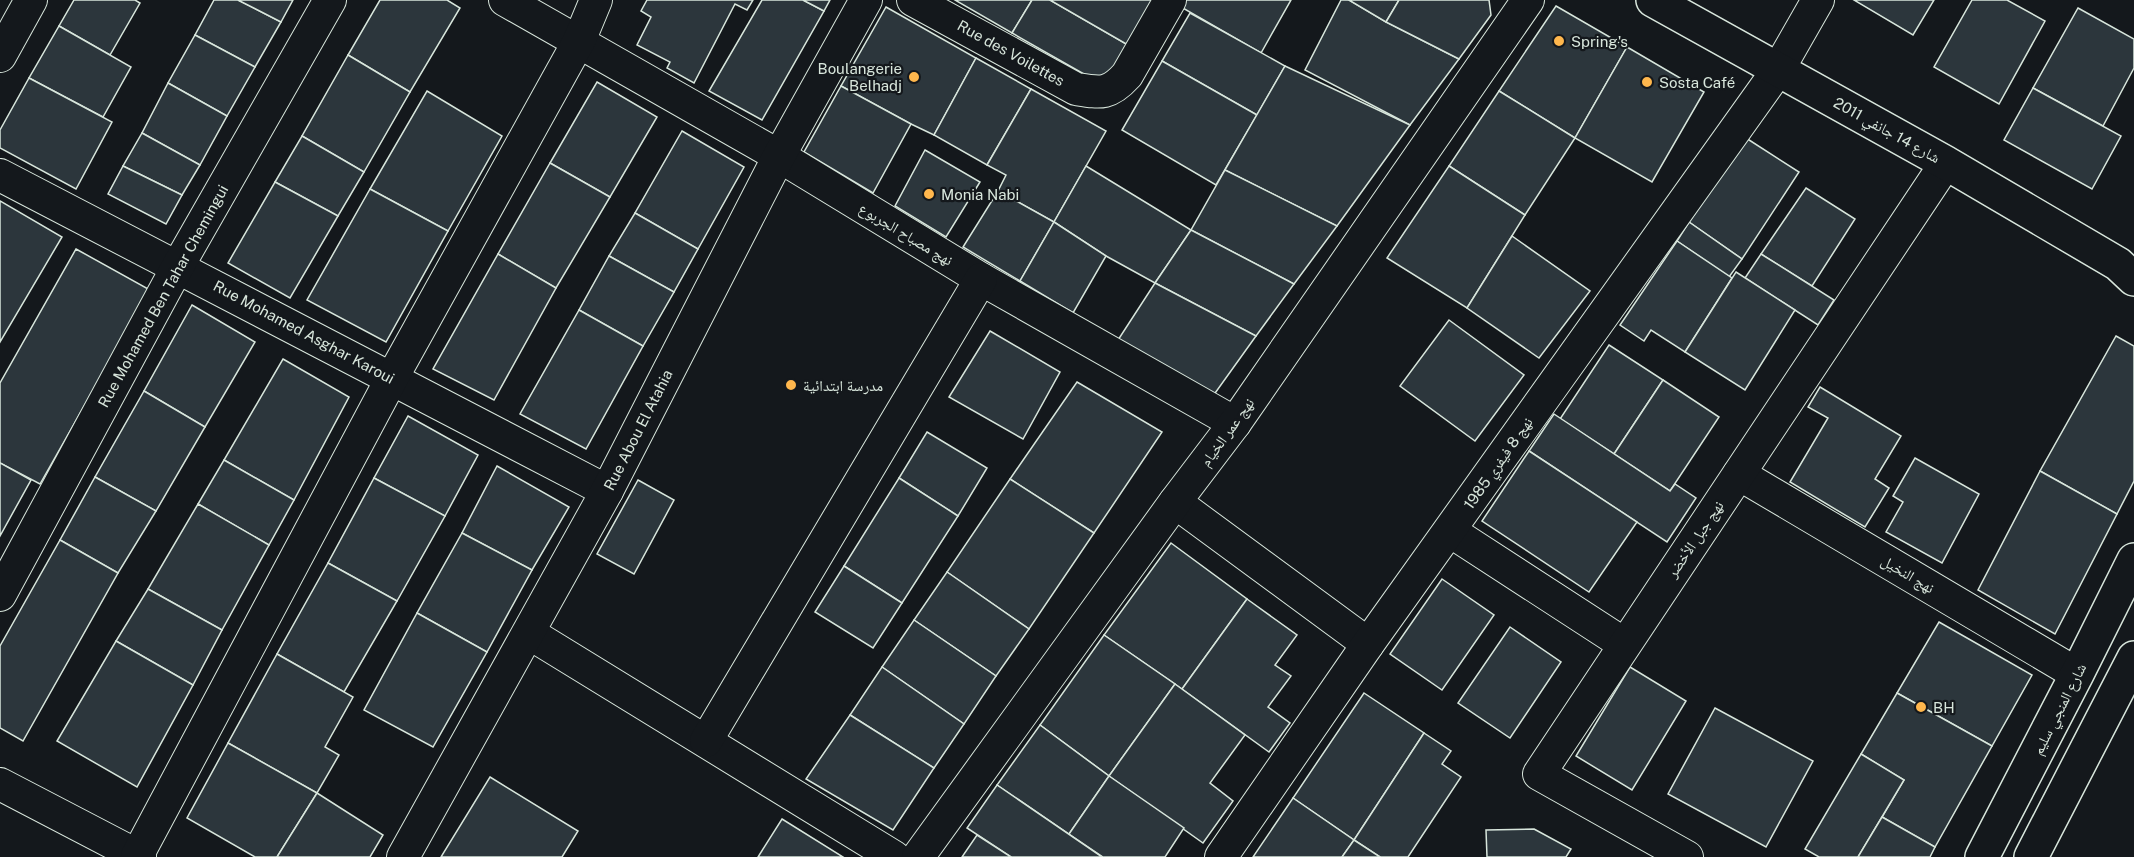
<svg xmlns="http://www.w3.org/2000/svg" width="2134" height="857" font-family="'Public Sans','Noto Naskh Arabic',sans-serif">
	<rect width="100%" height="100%" fill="#14181c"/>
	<g fill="#2c363c" stroke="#d8e6dc" stroke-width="1.5">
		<polygon points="74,0 135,0 140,3 110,55 59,26"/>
		<polygon points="214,0 238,0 281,22 255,67 195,35"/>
		<polygon points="238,0 293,0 281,22"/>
		<polygon points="380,0 447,0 460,8 410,92 348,55"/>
		<polygon points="647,0 753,0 747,10 735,4 694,83 667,68 670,62 637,45 651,17 641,11"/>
		<polygon points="762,0 803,0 824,11 762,120 709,91"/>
		<polygon points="803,0 830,0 824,11"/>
		<polygon points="955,0 1032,0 1012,33"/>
		<polygon points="1032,0 1050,0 1128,45 1105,86 1012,33"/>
		<polygon points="1050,0 1153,0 1128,45"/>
		<polygon points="1185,0 1291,0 1261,53 1181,7"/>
		<polygon points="1341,0 1349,0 1386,22 1459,59 1410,125 1305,70"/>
		<polygon points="1349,0 1399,0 1386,22"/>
		<polygon points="1399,0 1489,0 1491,15 1459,59 1386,22"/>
		<polygon points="1854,0 1934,0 1913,35"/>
		<polygon points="1972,0 2007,0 2045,21 1999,104 1934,67"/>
		<polygon points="1556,6 1627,47 1575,138 1499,91"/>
		<polygon points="886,7 976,58 934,135 911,124 841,86"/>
		<polygon points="2078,8 2134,39 2134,68 2103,126 2033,88"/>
		<polygon points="1190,13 1285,66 1257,115 1162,61"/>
		<polygon points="59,26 131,67 103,117 29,78"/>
		<polygon points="195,35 255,67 227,116 168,83"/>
		<polygon points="1627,47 1704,92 1652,182 1575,138"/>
		<polygon points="348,55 410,92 364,172 302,136"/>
		<polygon points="976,58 1031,89 987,165 934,135"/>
		<polygon points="1162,61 1257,115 1216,185 1122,130"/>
		<polygon points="1285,66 1410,125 1337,226 1225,170"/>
		<polygon points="29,78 112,122 76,189 0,148 0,130"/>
		<polygon points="597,82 657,117 610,197 550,163"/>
		<polygon points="168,83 227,116 200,165 142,133"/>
		<polygon points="841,86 911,124 873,193 804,152"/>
		<polygon points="2033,88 2121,136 2092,189 2004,140"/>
		<polygon points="1031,89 1106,131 1054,222 998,191 1006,175 987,165"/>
		<polygon points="427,91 502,136 448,231 370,189"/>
		<polygon points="1499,91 1575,138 1525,215 1449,166"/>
		<polygon points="682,131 744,167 698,249 635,213"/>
		<polygon points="142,133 200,165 182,195 123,166"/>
		<polygon points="302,136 364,172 338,216 275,182"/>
		<polygon points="1746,138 1799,172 1742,259 1689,222"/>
		<polygon points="925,150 980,182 946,237 895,206"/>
		<polygon points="550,163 610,197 556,288 498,254"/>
		<polygon points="123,166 182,195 166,224 108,194"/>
		<polygon points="1086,166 1191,230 1155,283 1106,256 1054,222"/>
		<polygon points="1449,166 1525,215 1467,308 1387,258"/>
		<polygon points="1225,170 1337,226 1294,284 1191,230"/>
		<polygon points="275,182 338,216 290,298 228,263"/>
		<polygon points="1806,188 1855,219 1812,286 1761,254"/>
		<polygon points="370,189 448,231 386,342 307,300"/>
		<polygon points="998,191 1054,222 1020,281 963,247"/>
		<polygon points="0,201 62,237 0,342"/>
		<polygon points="635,213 698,249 674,292 609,256"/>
		<polygon points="1054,222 1106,256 1073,313 1020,281"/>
		<polygon points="1689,222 1742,259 1729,277 1677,241"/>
		<polygon points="1191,230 1294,284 1256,336 1155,283"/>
		<polygon points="1512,236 1590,291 1539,358 1467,308"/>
		<polygon points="1677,241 1732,278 1685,352 1651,330 1644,341 1620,325"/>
		<polygon points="76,249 150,290 40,484 0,463 0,383"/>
		<polygon points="498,254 556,288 494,400 433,369"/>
		<polygon points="1761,254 1834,300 1818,325 1745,278"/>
		<polygon points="609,256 674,292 643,346 579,310"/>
		<polygon points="1736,272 1795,310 1745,390 1685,352"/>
		<polygon points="1155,283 1256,336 1213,396 1118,340"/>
		<polygon points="192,305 255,342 205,427 144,391"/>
		<polygon points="579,310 643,346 586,449 520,414"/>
		<polygon points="1449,320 1524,375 1475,441 1400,386"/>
		<polygon points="990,331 1060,372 1023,439 949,397"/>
		<polygon points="2116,336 2134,346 2134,481 2117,514 2040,471"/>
		<polygon points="1609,345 1663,380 1614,454 1560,419"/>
		<polygon points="283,359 349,397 294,500 224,460"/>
		<polygon points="1663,380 1719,417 1670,491 1614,454"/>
		<polygon points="1077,382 1162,432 1094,533 1010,479"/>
		<polygon points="1820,387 1901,436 1875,479 1889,488 1865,527 1790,482 1828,418 1808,407"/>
		<polygon points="144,391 205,427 156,511 95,477"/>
		<polygon points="1554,414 1670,491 1675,484 1696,498 1667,542 1529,451"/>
		<polygon points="408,416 478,455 445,516 374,478"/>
		<polygon points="927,432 987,468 958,516 899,478"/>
		<polygon points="1529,451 1637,522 1589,592 1482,521"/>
		<polygon points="1915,458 1979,494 1942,563 1886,532 1903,502 1893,496"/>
		<polygon points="224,460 294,500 269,545 198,504"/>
		<polygon points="0,463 31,480 0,536"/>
		<polygon points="497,466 569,507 532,570 462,533"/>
		<polygon points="2040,471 2117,514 2055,634 1978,590"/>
		<polygon points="95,477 156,511 118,573 60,540"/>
		<polygon points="374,478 445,516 397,601 328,563"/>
		<polygon points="899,478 958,516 902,603 844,566"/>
		<polygon points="1010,479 1094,533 1029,629 947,572"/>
		<polygon points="638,480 674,500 634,574 597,554"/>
		<polygon points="198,504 269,545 222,630 148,589"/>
		<polygon points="462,533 532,570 487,652 417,613"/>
		<polygon points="60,540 118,573 23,741 0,728 0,646"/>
		<polygon points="1171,543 1247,599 1182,689 1104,635"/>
		<polygon points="328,563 397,601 344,692 277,654"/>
		<polygon points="844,566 902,603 873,648 815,612"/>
		<polygon points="947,572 1029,629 996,676 914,620"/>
		<polygon points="1442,579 1494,615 1442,690 1390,654"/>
		<polygon points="148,589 222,630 193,685 116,641"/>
		<polygon points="1247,599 1297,635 1275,665 1291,676 1268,707 1290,723 1269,752 1182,689"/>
		<polygon points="417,613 487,652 433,747 364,710"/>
		<polygon points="914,620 996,676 964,724 882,667"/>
		<polygon points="1939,622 2032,675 1992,746 1897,693"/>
		<polygon points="1510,627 1561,662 1510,738 1458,703"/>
		<polygon points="1104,635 1175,684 1109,776 1040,725"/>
		<polygon points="116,641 193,685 137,787 57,741"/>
		<polygon points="277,654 353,697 325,747 339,755 317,793 228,743"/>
		<polygon points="882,667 964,724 934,768 850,715"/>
		<polygon points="1630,667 1686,701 1632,790 1576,756"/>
		<polygon points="1175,684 1245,735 1210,783 1233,801 1203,843 1109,776"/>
		<polygon points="1364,693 1424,733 1354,840 1293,798"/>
		<polygon points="1897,693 1992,746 1935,847 1882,817 1904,780 1861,754"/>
		<polygon points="1715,708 1813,761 1766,847 1668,794"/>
		<polygon points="850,715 934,768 893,830 806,779"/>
		<polygon points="1040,725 1109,776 1069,834 997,785"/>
		<polygon points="1424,733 1451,751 1442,764 1461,777 1408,857 1380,857 1354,840"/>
		<polygon points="228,743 317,793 277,857 255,857 187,818"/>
		<polygon points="1861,754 1904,780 1858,857 1819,857 1805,849"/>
		<polygon points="1109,776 1184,828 1165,857 1103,857 1069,834"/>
		<polygon points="490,777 578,831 562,857 441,857"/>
		<polygon points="997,785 1102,857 1011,857 967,828"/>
		<polygon points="317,793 383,835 370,857 277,857"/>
		<polygon points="1293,798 1354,840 1342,857 1253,857"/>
		<polygon points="1882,817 1935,847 1930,857 1858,857"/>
		<polygon points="782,819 843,857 758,857"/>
		<polygon points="1534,829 1571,849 1566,857 1487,857 1486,830"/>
		<polygon points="977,835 1011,857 962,857"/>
		<polygon points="1354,840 1380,857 1342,857"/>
	</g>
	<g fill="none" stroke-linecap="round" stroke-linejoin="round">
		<defs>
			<g id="minor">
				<polyline points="505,0 779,156 981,279 1235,423"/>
				<path d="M913 0 1076 89C1101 93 1109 95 1127 75L1170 0"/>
				<polyline points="0,56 31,0"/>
				<polyline points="0,175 607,491"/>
				<polyline points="1739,474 2077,674"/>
				<polyline points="1175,502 1368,644"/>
				<polyline points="1450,531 1624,644"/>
				<polyline points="0,595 178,266 330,0"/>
				<polyline points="529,633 894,857"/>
				<polyline points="706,741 981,279"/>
				<polyline points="0,784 140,857"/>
				<polyline points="137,856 392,378 579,41 596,0"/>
				<polyline points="403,857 607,491 779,156 866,0"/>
				<polyline points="918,857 1175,502 1235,423 1528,0"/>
				<polyline points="1221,857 1368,644 1778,70 1818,0"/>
				<polyline points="1687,857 1539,774 1946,163"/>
			</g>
			<polyline id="tertiary" points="1653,0 1946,163 2118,264 2134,279"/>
			<g id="primary">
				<polyline points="1982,857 2077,674 2134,560"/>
				<polyline points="2031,857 2134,658"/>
			</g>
		</defs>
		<use href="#minor" stroke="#d8e6dc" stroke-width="34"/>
		<use href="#tertiary" stroke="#d8e6dc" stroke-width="36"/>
		<use href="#primary" stroke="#d8e6dc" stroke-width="36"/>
		<use href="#minor" stroke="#14181c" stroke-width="32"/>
		<use href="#tertiary" stroke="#14181c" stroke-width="33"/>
		<use href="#primary" stroke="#14181c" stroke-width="33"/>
	</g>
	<g fill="#ffb74d" stroke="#14181c" stroke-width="2">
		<circle cx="1559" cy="41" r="6"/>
		<circle cx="914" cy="77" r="6"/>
		<circle cx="1647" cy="82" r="6"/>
		<circle cx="929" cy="194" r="6"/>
		<circle cx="791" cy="385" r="6"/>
		<circle cx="1921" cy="707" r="6"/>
	</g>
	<g text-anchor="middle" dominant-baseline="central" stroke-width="4.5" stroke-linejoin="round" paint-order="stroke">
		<g font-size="15" fill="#d8e6dc" stroke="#14181c" text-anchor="start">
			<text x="1571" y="41">Spring's</text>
			<text x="902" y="68" text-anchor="end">Boulangerie<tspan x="902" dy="17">Belhadj</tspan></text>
			<text x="1659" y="82">Sosta Café</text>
			<text x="941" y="194">Monia Nabi</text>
			<text x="803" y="385">مدرسة ابتدائية</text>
			<text x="1933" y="707">BH</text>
		</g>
		<g font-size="15" fill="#d8e6dc" stroke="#14181c">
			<text transform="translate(1011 53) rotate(29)">Rue des Voilettes</text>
			<text transform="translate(1887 130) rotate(29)">شارع 14 جانفي 2011</text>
			<text transform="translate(906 234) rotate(31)">نهج مصباح الجربوع</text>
			<text transform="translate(163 296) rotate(-61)">Rue Mohamed Ben Tahar Chemingui</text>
			<text transform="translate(304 332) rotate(28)">Rue Mohamed Asghar Karoui</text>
			<text transform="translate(638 430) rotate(-63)">Rue Abou El Atahia</text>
			<text transform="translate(1227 432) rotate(-54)">نهج عمر الخيام</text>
			<text transform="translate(1498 463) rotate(-55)">نهج 8 فيفري 1985</text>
			<text transform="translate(1695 539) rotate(-56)">نهج جبل الأخضر</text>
			<text transform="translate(1908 574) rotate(31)">نهج النخيل</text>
			<text transform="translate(2059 709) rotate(-63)">شارع المنجي سليم</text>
		</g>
	</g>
</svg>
